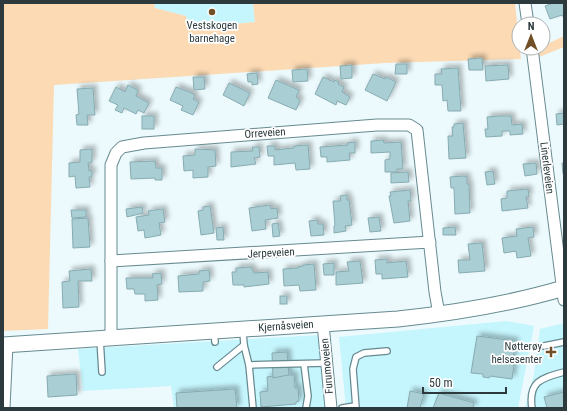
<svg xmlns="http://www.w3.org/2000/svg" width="567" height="411" font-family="'Roboto Condensed',sans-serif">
	<defs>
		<filter id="shadow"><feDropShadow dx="3.5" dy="-3.5" stdDeviation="2" flood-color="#0004"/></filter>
	</defs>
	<rect width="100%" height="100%" fill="#ecfafd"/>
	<g fill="#c5f5fd">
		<polygon points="154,3 253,3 255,22 188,28 186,16 154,8"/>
		<polygon points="506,321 534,326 518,408 346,408 339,337"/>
		<polygon points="564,323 564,408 525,408 534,374 540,329"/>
		<polygon points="321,335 326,408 174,408 171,386 83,391 78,349"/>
	</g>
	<g fill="#fbdab4">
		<polygon points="3,3 154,3 155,8 186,16 189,28 255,22 253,3 515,3 521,59 385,63 54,85 48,329 3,331"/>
		<polygon points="564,36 564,47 539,57 537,49 543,48 543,46"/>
	</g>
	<g fill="#a9ced4" stroke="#87abb1" filter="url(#shadow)">
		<polygon points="553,3 564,3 564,18 562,15 550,19 545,6"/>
		<polygon points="482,58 483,70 469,70 468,59"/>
		<polygon points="396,64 407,64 407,74 395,74"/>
		<polygon points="352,65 352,78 341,79 340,66"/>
		<polygon points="508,65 509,79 486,81 485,66"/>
		<polygon points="458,68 461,111 448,111 447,100 443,101 442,85 435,85 435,74 442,74 441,69"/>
		<polygon points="307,69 308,81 293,82 292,70"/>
		<polygon points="257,73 258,84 252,85 252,82 248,82 247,74"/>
		<polygon points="373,74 385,79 386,77 396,82 387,101 365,90"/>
		<polygon points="193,77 204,77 205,89 194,90"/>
		<polygon points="323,77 334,82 335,80 339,82 338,84 344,87 342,92 350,97 346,105 337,101 336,105 315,94"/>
		<polygon points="276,80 299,90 296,97 299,99 300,101 296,110 268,98"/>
		<polygon points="229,83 250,93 244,106 223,95"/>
		<polygon points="128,85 138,90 136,96 149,103 144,113 138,110 136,114 124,108 122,113 115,110 118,105 109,101 116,87 125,92"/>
		<polygon points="176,87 192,93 195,96 193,99 199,102 193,115 181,110 183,106 170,100"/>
		<polygon points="93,88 95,115 87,115 88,125 77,125 76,115 79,114 77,89"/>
		<polygon points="564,113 564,124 557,125 556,114"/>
		<rect x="142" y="116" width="12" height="13"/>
		<polygon points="499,116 511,116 512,125 522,124 523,134 510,135 510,131 502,131 502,136 486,137 485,129 488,129 487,117"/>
		<polygon points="463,123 466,158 449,159 448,136 453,136 452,127 454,127 454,124"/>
		<polygon points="383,140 384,143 401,142 403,169 397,169 397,172 385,172 385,160 390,159 390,152 371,153 371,141"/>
		<polygon points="355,142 355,153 349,153 350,160 327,162 327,157 321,157 320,147 348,145 347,143"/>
		<polygon points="308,145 310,169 296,170 295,163 274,165 274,156 268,156 267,146 275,146 275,150 294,148 294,146"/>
		<polygon points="252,147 259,147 260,157 254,158 256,164 231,167 231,152 253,151"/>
		<polygon points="92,149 92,162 88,163 89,171 92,170 92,177 89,177 90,187 76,188 75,176 69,177 69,163 80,162 80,150"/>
		<polygon points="195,149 215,150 216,166 208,167 208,177 193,178 193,170 184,171 183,156 195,155"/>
		<polygon points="155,161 156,168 162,168 162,180 155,180 155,178 131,179 130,162"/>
		<polygon points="536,163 537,174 525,176 523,164"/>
		<polygon points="562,163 564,163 564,174 563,174"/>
		<polygon points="493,171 495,184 487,185 485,172"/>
		<polygon points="408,172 409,182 391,183 391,173"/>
		<polygon points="463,176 467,177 467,184 469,184 470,213 455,214 454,188 451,188 450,177"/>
		<polygon points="528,189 529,197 526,197 528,208 502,211 501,199 507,198 507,191"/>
		<polygon points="410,190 411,201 408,201 410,221 394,223 389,196 391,196 390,192"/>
		<polygon points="347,195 347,200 349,200 352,225 345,226 346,231 334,233 334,226 335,225 333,201 341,201 340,196"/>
		<polygon points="270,205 271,209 277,208 278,218 265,220 266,229 252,231 249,208"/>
		<polygon points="210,206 214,233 201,235 198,211 203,210 203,207"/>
		<polygon points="142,207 143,213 127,217 126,209"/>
		<polygon points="163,209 165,222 159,223 161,235 145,238 144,230 138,231 136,217 149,215 148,211"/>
		<polygon points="71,210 86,210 86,217 72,218"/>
		<polygon points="379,217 381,231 370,232 368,218"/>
		<polygon points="88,218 90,247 73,248 72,219"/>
		<polygon points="317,220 318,224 323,224 324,235 311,236 309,221"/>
		<polygon points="278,223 280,236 273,237 272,224"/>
		<polygon points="223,227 224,240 217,240 216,228"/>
		<polygon points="455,227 456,235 443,235 443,228"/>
		<polygon points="533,227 534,237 528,238 531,256 517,258 516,251 504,253 502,238 517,236 516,229"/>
		<polygon points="482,243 485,271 459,273 458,260 470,260 468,244"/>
		<polygon points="387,259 387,263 406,261 408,277 382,279 382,274 376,274 375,260"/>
		<polygon points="360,261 363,283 336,285 336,272 349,271 347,262"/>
		<polygon points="334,263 334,275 324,275 323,264"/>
		<polygon points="314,264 316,290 300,291 299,285 284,286 283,269 298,268 298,267 303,266 303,265"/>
		<polygon points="251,267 254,273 268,272 269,284 244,287 244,285 233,285 232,272 236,272 236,268"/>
		<polygon points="91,269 92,281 78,281 79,307 63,308 62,282 70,281 69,271"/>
		<polygon points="209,270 210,281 203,282 203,291 179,292 178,276 199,274 199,271"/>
		<polygon points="161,273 162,284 157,285 158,300 145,301 145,294 135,294 134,289 127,289 126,278 153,278 152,274"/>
		<rect x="280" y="296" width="7" height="8"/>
		<polygon points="477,336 515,341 512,365 514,365 512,379 490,376 489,378 483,377 483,374 471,373"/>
		<polygon points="287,352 289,377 273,378 272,353"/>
		<polygon points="76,374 77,395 48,397 47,376"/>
		<polygon points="288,375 294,375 295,388 298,388 299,401 296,402 296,404 261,407 260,392 268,391 267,377 273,376 273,378"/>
		<polygon points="235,389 237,408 177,408 176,393"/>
		<polygon points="410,391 424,394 420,408 407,408"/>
		<polygon points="564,392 564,408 547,408 544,397"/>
		<polygon points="439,393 474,403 473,408 433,408"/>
	</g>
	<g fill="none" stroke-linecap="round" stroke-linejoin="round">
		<defs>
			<g id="service">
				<polyline points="243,331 244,345 249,365 326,363"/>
				<polyline points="214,332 215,342"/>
				<polyline points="100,339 102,372"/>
				<polyline points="544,346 564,342"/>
				<polyline points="304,364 308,396 306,408"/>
				<polyline points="249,365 253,408"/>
				<polyline points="217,367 244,345"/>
				<polyline points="342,408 355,406"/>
				<polyline points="356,408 353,369 356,357 364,353 387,351"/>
				<path d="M532 408C528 381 542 378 564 372"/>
			</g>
			<g id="minor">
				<polyline points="525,3 528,24"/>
				<polyline points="532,48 564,300"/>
				<polyline points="111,261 430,242"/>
				<polyline points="323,324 331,408"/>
				<polyline points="111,338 111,165 116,153 122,147 144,143 377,125 409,125 417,130 435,292 439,314"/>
				<polyline points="4,408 7,344"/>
			</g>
			<path id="secondary" d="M3 345 398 319C454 313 510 304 564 288"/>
		</defs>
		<use href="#service" stroke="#678a90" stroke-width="8"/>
		<use href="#minor" stroke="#678a90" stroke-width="13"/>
		<use href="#secondary" stroke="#678a90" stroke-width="17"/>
		<use href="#service" stroke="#fff" stroke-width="5.5"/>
		<use href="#minor" stroke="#fff" stroke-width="11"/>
		<use href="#secondary" stroke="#fff" stroke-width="15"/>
	</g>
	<g fill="#715027" stroke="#fff" stroke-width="1.5">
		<circle cx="212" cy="12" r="4"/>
		<path d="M549 346h4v4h4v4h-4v4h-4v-4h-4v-4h4z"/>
	</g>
	<g text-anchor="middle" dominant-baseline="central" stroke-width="3.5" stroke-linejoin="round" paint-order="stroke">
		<g font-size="11" fill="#2c3a3d" stroke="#fff">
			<text x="212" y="25">Vestskogen<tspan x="212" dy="13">barnehage</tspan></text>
			<text x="542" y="346" text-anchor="end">Nøtterøy<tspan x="542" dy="13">helsesenter</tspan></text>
		</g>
		<g font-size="11" fill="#2c3a3d" stroke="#fff">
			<text transform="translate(265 133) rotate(-4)">Orreveien</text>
			<text transform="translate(547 168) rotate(83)">Linerleveien</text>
			<text transform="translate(271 253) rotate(-3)">Jerpeveien</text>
			<text transform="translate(286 326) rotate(-4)">Kjernåsveien</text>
			<text transform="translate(327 366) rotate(-95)">Furumoveien</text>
		</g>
	</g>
	<rect width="567" height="411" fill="none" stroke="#2c3a3d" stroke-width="8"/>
	<g transform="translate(531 36)"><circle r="19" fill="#ffffff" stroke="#abb0b1"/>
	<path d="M0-3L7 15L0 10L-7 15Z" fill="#715027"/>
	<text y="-6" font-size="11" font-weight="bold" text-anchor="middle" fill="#2c3a3d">N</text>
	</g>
	<path d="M423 387v6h83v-6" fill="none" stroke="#2c3a3d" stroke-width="2"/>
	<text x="429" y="387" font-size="12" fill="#2c3a3d" stroke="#ffffff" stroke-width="3" paint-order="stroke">50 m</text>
</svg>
